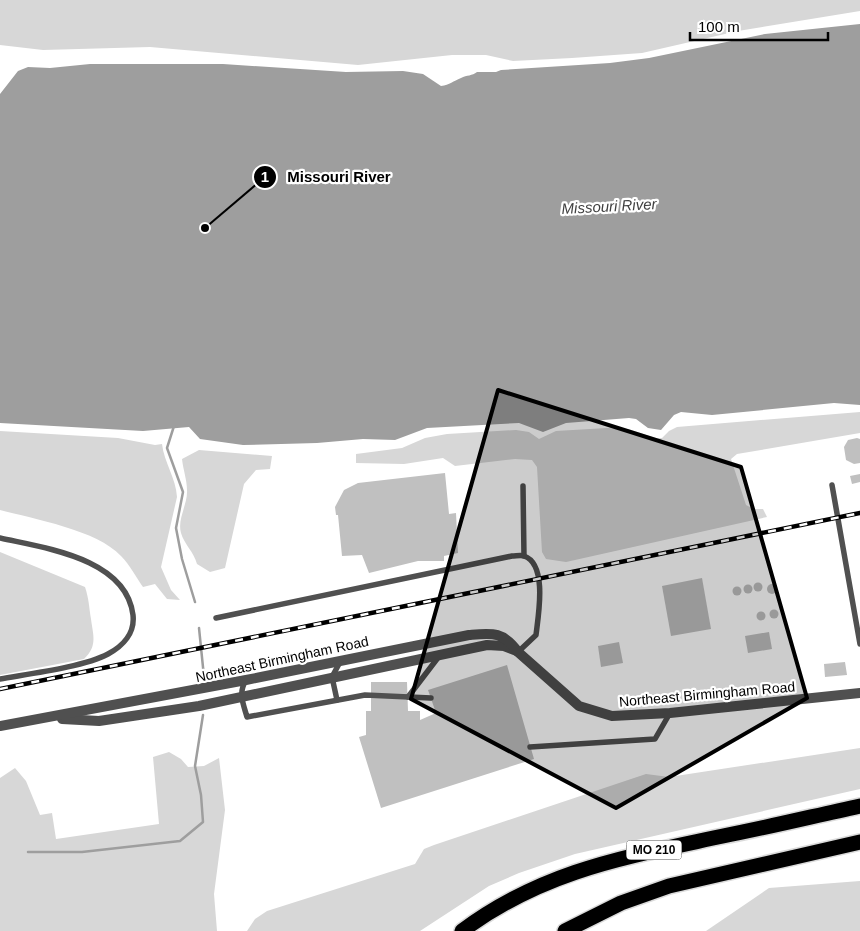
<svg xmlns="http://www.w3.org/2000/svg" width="860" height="931" font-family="Helvetica,sans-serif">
	<rect width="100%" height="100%" fill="#fff"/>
	<g fill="#d7d7d7">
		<polygon points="0,0 860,0 860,11 738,31 642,53 572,58 513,61 486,55 452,55 358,65 150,47 43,50 0,45"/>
		<polygon points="860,412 860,433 737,454 731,459 746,505 754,509 763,509 767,517 566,562 546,559 542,552 537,467 532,460 515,459 455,466 443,458 404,464 356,463 356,454 402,448 425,438 447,434 516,430 529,432 539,439 556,431 607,428 628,429 656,438 662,438 669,431 677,427"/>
		<path d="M0 431 118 438 155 445 162 444C164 462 176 478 177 497L161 567 171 590 180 600 167 599 155 584 143 587C136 577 130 565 121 556 97 530 34 519 0 510Z"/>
		<path d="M199 450 272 456 270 469 256 470 244 484 225 568 210 572 197 564C194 552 184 544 181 533 177 519 188 504 187 490 187 480 183 469 182 459Z"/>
		<path d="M0 552 85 587C89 599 89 607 91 619 93 635 98 646 84 659L0 675Z"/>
		<polygon points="860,748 860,789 575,854 519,873 489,886 420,931 247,931 255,919 267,911 415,864 424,849 434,845 646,774 669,777"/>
		<polygon points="169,752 181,759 188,767 204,766 219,758 225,810 214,894 217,931 0,931 0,778 15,768 26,781 40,815 52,813 56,839 159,824 153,757"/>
		<polygon points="860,881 860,931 706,931 769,888"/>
	</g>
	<path fill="#9e9e9e" d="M860 24V405L834 403 712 415 681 412 674 415 661 430 648 428 636 419 629 418 566 423 543 432 519 423 427 428 395 440 363 439 317 443 243 445 200 439 189 427 143 431 0 423V94L18 71 28 67 50 68 90 64H223L346 72 403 71 423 74 441 86C450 85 453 81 461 78 467 75 472 76 477 72H496L501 70 610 63 649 58 765 34Z"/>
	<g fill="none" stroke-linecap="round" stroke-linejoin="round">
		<g stroke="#9e9e9e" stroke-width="2.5">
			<polyline points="174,426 167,448 183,492 176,528 182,559 195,602"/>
			<polyline points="199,628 204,677"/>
			<polyline points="28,852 82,852 180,841 203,822 201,795 195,766 203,715"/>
		</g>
	</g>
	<g fill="#c0c0c0">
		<polygon points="857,438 860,439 860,463 854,464 846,460 844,447 848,440"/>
		<polygon points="445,473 449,514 456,513 458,553 444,556 444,561 418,561 369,573 362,555 342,556 338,515 336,515 335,507 344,490 358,483"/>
		<polygon points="860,474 860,482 852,484 850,476"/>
		<polygon points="702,578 711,629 671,636 662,586"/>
		<circle cx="758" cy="587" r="4.5"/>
		<circle cx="772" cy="589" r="5"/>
		<circle cx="748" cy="589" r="4.5"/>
		<circle cx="737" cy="591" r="4.5"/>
		<circle cx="774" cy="614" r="4.5"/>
		<circle cx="761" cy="616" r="4.5"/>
		<polygon points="769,632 772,649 748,653 745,636"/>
		<polygon points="619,642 623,663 601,667 598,646"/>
		<polygon points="845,662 847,675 825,677 824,664"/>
		<polygon points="507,665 534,759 381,808 359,737 366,735 366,711 371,711 371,682 407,682 408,711 420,711 420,720 436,713 428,690"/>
	</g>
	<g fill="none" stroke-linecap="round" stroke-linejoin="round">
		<defs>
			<g id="motorway">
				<path d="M462 931C544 870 626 857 723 836 769 827 814 816 860 806"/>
				<polyline points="565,931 621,903 669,886 860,842"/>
			</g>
		</defs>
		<use href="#motorway" stroke="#dbdbdb" stroke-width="18"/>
		<g stroke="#505050" stroke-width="5.5">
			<polyline points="832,485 860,644"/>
			<polyline points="523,486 524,556"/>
			<path d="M0 538C44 548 126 558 133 615 135 633 123 646 108 654 84 667 28 674 0 679"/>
			<path d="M216 618 512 556C516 556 521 555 524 556 548 564 538 617 536 635L518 652"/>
			<path d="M246 680C238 693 243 703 247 717L365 695 431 698"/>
			<polyline points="408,697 440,655"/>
			<polyline points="337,700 332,677 340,662"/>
			<polyline points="530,747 655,739 670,713"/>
		</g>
		<g stroke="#505050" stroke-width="10">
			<polyline points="62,719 99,721 199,706 487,645 504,646 517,651"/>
			<path d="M0 726 246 680 469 635C492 633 503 631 518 652L579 706 612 716 670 713 860 693"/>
		</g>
		<use href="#motorway" stroke="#000" stroke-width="15"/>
		<defs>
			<polyline id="rail" points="0,689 860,513"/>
		</defs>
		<use href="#rail" stroke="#000" stroke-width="4.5"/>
		<use href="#rail" stroke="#fff" stroke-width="2.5" stroke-dasharray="8" stroke-linecap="butt"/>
	</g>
	<path fill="#000" fill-opacity="0.2" stroke="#000" stroke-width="4" stroke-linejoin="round" d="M498 390 741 467 807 698 616 808 411 699Z"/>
	<g text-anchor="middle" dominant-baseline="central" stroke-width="4.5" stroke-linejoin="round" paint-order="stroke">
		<rect fill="#fff" stroke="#4c4c4c" stroke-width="1" x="626.5" y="840.5" width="55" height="19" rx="4"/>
		<g font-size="12" font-weight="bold" fill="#000">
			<text x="654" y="850">MO 210</text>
		</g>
		<g font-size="14" fill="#000" stroke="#fff">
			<text transform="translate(282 659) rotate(-12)">Northeast Birmingham Road</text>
			<text transform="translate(707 694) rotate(-5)">Northeast Birmingham Road</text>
		</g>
		<g font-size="15" font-style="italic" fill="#3f3f3f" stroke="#fff">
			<text transform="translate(609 206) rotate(-3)">Missouri River</text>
		</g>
	</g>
	<path fill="none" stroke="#000" stroke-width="2" d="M205 228L265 177"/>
	<g fill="#000" stroke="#fff" stroke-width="2">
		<circle cx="205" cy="228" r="5"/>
		<circle cx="265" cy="177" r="12"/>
	</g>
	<g font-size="15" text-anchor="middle" font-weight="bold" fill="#fff">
		<text x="265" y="182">1</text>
	</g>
	<g font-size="15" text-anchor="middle" font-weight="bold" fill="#000" stroke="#fff" stroke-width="4.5" stroke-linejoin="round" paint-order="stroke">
		<text x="339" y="182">Missouri River</text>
	</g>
	<path d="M690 32v8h138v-8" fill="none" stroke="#000000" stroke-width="2.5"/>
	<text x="698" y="32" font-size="15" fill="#000000" stroke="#ffffff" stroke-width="4" paint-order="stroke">100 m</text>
</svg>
